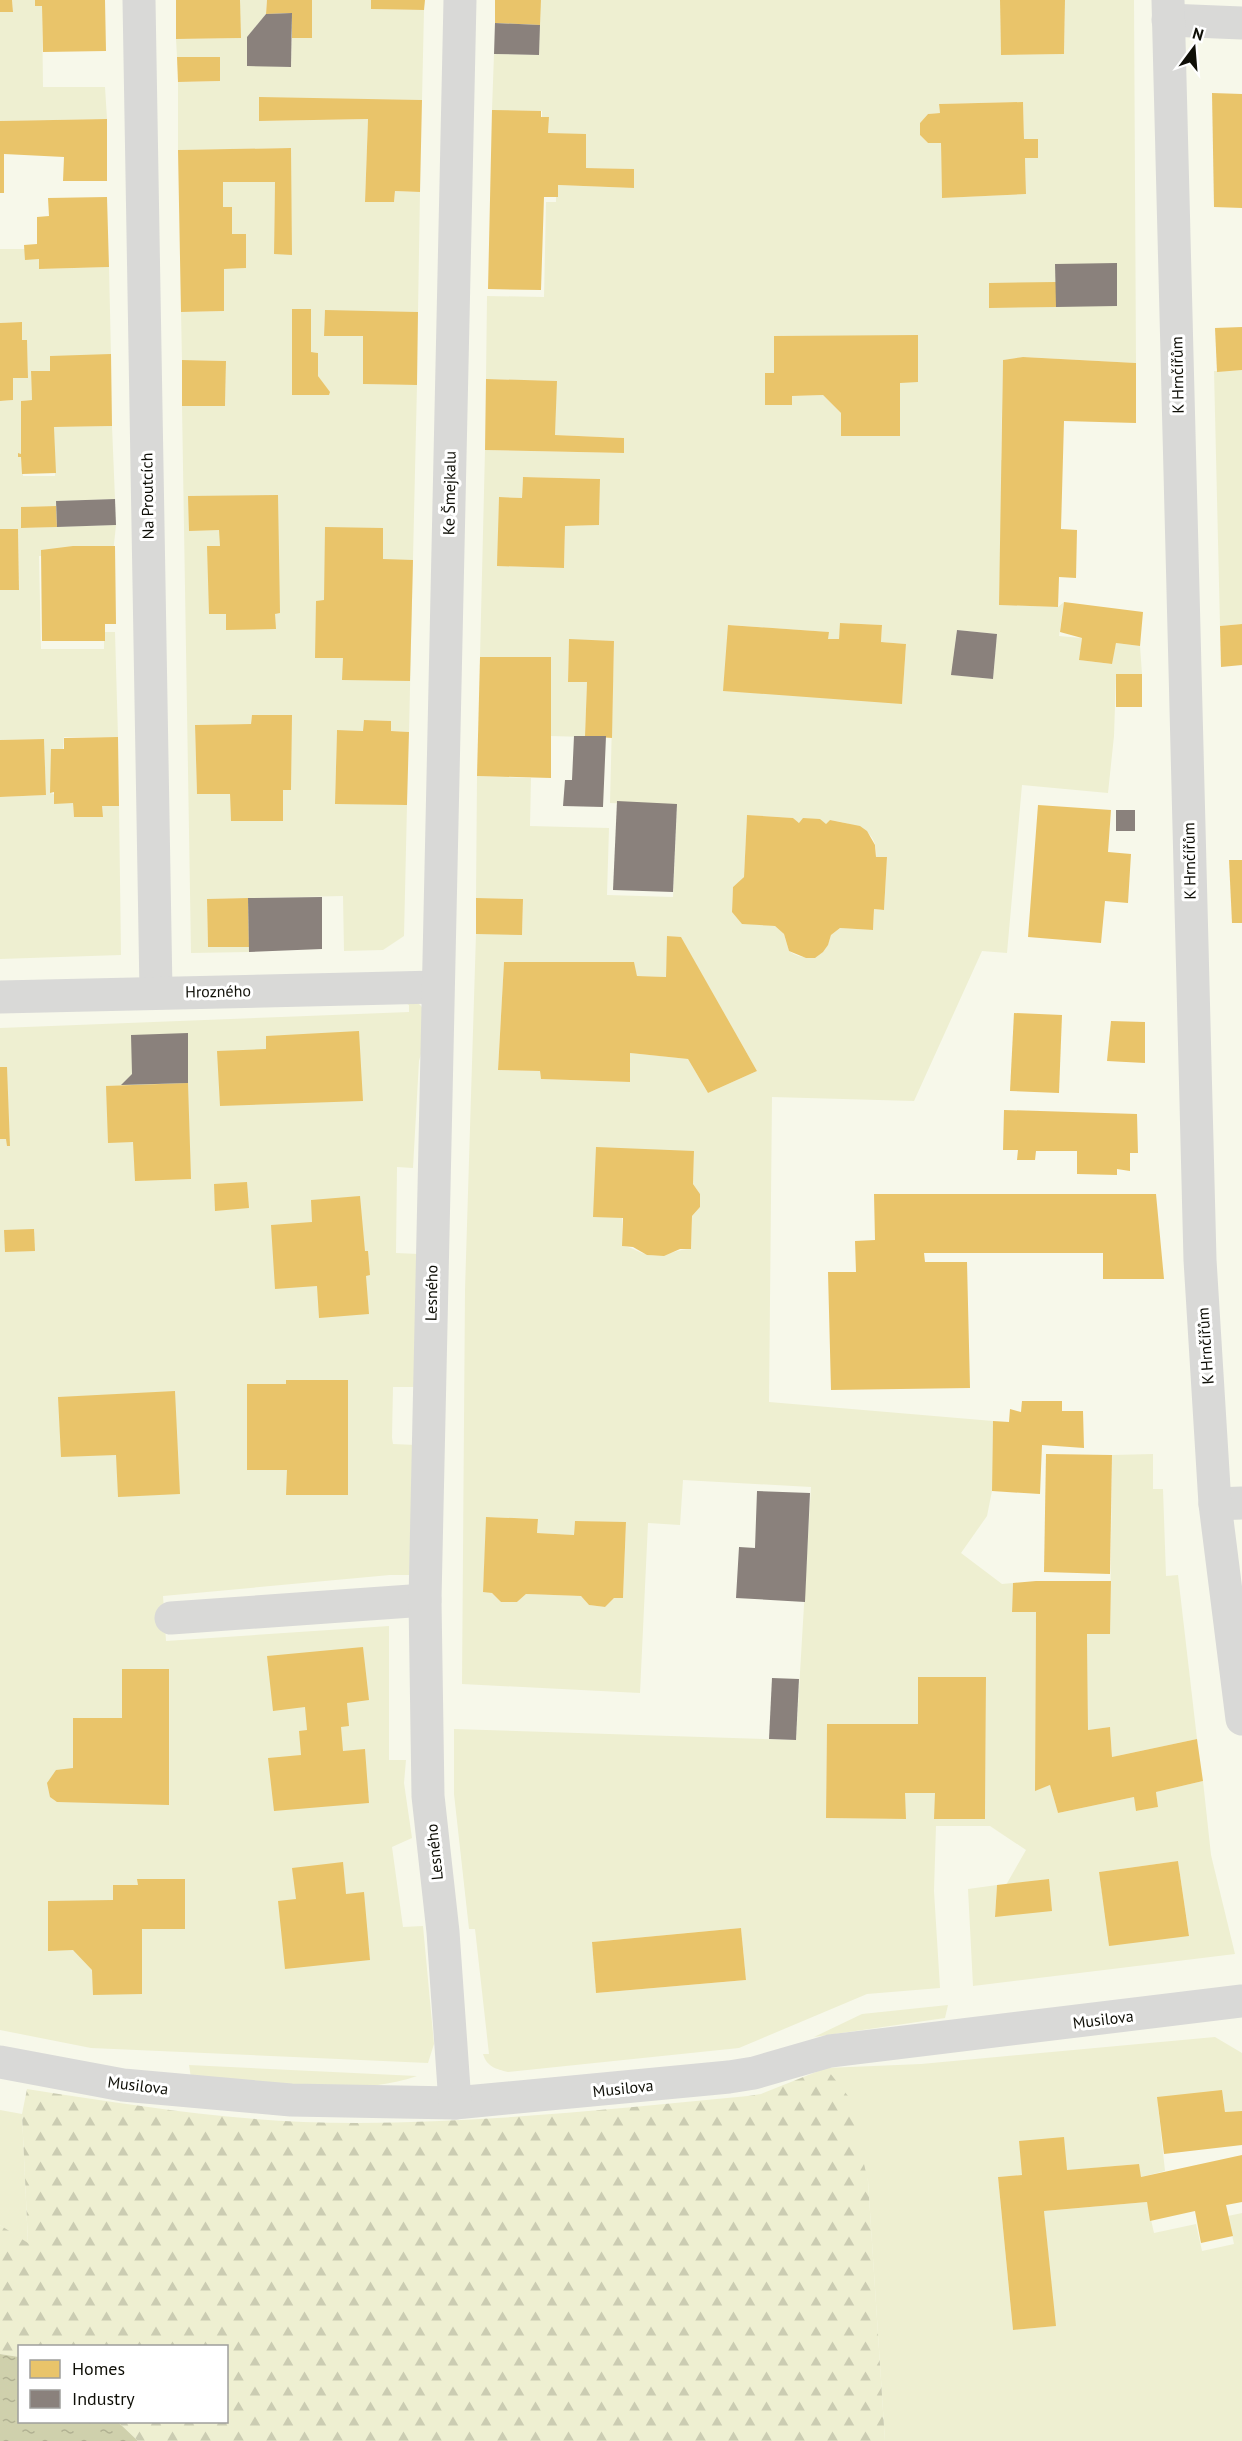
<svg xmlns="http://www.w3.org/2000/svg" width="1242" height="2441" font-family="'PT Sans',sans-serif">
	<defs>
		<pattern id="forest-firs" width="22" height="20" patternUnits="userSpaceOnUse" patternTransform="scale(1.5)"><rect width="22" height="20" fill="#eeefd1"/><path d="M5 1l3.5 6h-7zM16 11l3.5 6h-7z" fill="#cbccb2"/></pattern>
		<pattern id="water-ripples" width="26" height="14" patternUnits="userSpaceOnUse" patternTransform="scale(1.5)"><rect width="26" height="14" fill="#cfd0ac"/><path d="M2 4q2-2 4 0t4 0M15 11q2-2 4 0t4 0" fill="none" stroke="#b1b192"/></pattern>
	</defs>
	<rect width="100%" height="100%" fill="#f7f8ea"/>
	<g fill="#eeefd1" fill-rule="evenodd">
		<polygon points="12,0 35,0 35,6 42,6 43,87 105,87 107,119 0,121 0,12 13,12"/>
		<path d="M240 0H267L266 14 247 37V65L291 67 292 38H312V0H371V9L424 10 422 100 259 98V121L368 119 365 201 394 202 395 191 420 192 418 312 325 311 324 336H363V384L417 385 409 732 391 731V721L364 720 363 731 337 730 335 803 407 805 404 936 383 950 344 951 343 896 207 899 208 947H249V952L191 953 182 406H225L226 361 182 360 181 312 224 311V269L246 268V234H232V207H223V182H275L274 254H292L290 148 178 150V82L220 81V58L177 57 176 39 240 38ZM292 309 311 310V352L318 353V376L329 395H292ZM252 715H291V790H283V821H231L230 794H197L195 725 251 724Z"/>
		<path d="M540 0H1000L1001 55 1064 54 1065 0H1134L1136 363 1024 357 1003 360 1001 460H1003L999 605 1058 607 1064 602 1059 636 1082 638 1080 660 1111 664 1116 643 1140 646 1142 674 1116 675 1114 736 1108 793 1022 785 1007 953 982 951 914 1101 772 1097 769 1402 993 1421 992 1491 987 1516 961 1553 1002 1584 1013 1583 1012 1612H1036L1035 1790 1050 1785 1058 1813 1134 1797 1137 1811 1158 1807 1156 1792 1203 1781 1211 1855 1235 1954 973 1986 968 1889 997 1885 995 1916 1049 1879 1006 1885 1026 1850 990 1826H936L934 1891 940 1988 867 1994 739 2048 508 2072C496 2069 487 2067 483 2054H489L475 1929H469L454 1794V1729L796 1740 811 1487 683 1480 680 1525 648 1523 640 1693 462 1684 465 1290 476 934H522L523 899 476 898 477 776 531 778 530 826 609 828 607 895 673 897 677 806 610 803 614 641 569 640 568 682H587L585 737 550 736 551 657H480L485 450 624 453V438L555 435 556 381 486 379 487 296 544 297 546 202H556V185L634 188V169L586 168 548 133 549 117H542V111L492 110 494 54 539 55ZM1023 102 1024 139H1038V158H1025L1026 194 942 198 941 143H928L920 135V123L928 114 940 113 939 104ZM765 373 900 383V435L841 413 823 395 792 396V405H765ZM523 477 600 479 599 525 565 526 564 568 498 566 499 497 522 498ZM841 623 882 625 881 642 906 644 902 703 729 625 828 632V639H839ZM957 630 997 634 993 679 952 675ZM747 815 793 818 799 823 826 824 830 820C852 824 879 828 876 857L887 858 884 910 874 909 873 930 840 928 831 935C826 957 808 964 789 951L784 934 775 926 742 923 732 911 733 887 744 877ZM668 936 681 938 757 1071 708 1093 688 1059 630 1053V1082L541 1079 540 1071 498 1070 504 962H633L637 976 666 977ZM694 1151 693 1184 700 1194V1207L692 1216 691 1249C676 1249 664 1258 649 1255 639 1253 633 1247 622 1246V1218ZM487 1517 538 1519 537 1533 574 1535 575 1521 626 1523 623 1598H614L605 1607 589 1605 581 1596 526 1594 517 1602H501L492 1593 483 1591ZM918 1677H986L985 1819H935V1793H905V1819L826 1818 827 1724H918ZM1178 1861 1189 1935 1110 1945 1099 1872ZM741 1928 746 1980 596 1993 592 1942Z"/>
		<polygon points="0,249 25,249 25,259 39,259 40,269 109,267 111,356 50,371 31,371 32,400 21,401 23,476 55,476 54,427 112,426 115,499 56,501 56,506 21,507 21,528 116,525 113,554 39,556 41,649 104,649 104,632 115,632 118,737 64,737 63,749 51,749 51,793 73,803 74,817 102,817 102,806 119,806 121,955 0,959 0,797 46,795 44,739 0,740 0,590 19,589 18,529 0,529 0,401 13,400 13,378 28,378 27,340 22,340 22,322 0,323"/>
		<polygon points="1242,370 1242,624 1220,626 1214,371"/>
		<polygon points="416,1001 426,1011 427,1032 419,1061 413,1168 397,1167 396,1253 419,1254 416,1387 393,1387 392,1438 393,1444 416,1445 410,1575 390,1575 163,1596 166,1641 389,1626 389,1760 406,1760 404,1783 412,1838 392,1847 403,1927 423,1926 434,2044 428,2063 91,2048 0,2030 0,1028 409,1012 409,1005 404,1002"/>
		<polygon points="1153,1454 1153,1489 1163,1489 1166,1576 1178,1575 1197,1739 1112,1757 1110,1727 1088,1730 1087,1634 1110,1634 1112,1455"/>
		<polygon points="948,2005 945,2018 814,2037 862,2014"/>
		<polygon points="1215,2037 1242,2053 1242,2111 1225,2112 1223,2097 1158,2105 1165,2171 1141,2177 1138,2164 998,2177 1013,2330 1055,2326 1044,2211 1147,2202 1154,2233 1196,2224 1202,2251 1234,2244 1228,2216 1242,2213 1242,2441 885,2441 868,2181 826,2068 921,2064"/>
		<path d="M189 2065 417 2076C349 2099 262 2083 191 2078Z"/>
		<polygon points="0,2110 22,2114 28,2244 0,2225"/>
	</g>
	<path fill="url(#forest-firs)" d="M826 2068 848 2096 868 2181 885 2441H138L118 2422H226V2346H20L19 2357 0 2354V2225L28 2243 22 2114 27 2089C118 2103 211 2118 303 2122 452 2127 600 2110 748 2096L761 2094Z"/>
	<polygon fill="url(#water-ripples)" points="0,2354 19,2357 20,2422 118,2422 138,2441 0,2441"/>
	<g fill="#e9c46a">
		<polygon points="0,0 12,0 13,12 0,12"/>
		<polygon points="35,0 105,0 106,51 43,52 42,6 35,6"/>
		<polygon points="176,0 240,0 241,38 176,39"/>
		<polygon points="267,0 312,0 312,38 292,38 292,13 266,14"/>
		<polygon points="371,0 425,0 424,10 371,9"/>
		<polygon points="495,0 541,0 540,25 495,23"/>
		<polygon points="1000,0 1065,0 1064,54 1001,55"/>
		<polygon points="177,57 220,57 220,81 178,82"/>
		<polygon points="1212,93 1242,94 1242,208 1214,207"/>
		<polygon points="259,97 422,100 420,192 395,191 394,202 365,202 368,119 259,121"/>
		<polygon points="1023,102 1024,139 1038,139 1038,158 1025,158 1026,194 942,198 941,143 928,143 920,135 920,123 928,114 940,113 939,104"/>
		<polygon points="492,110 541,111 541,117 549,117 548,133 586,134 586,168 634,169 634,188 558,185 558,197 544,197 541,290 488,289"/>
		<polygon points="107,119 107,181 63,181 64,157 4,154 4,193 0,193 0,121"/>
		<polygon points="291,148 292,255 274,254 275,182 223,182 223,207 232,207 232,234 246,234 246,268 224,269 224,311 181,312 178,150"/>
		<polygon points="107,197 109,267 39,269 39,259 25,260 24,245 37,244 37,217 49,216 48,198"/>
		<polygon points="1056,282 1056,307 989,308 989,283"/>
		<polygon points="292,309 311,309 311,352 318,353 318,376 330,392 329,395 292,395"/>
		<polygon points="325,310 418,312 417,385 363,384 363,336 324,336"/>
		<polygon points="22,322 22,340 27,340 28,378 13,378 13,400 0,401 0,323"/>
		<polygon points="1242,327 1242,370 1217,372 1215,328"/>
		<polygon points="918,335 918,382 900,383 900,436 841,436 841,413 823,395 792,396 792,405 765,405 765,373 774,373 774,336"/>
		<polygon points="111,354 112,426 54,427 56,473 22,474 21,457 18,457 18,453 21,454 21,401 32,400 31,371 50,371 50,356"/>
		<polygon points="1023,357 1136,363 1136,423 1064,421 1061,529 1077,530 1076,578 1059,577 1058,607 999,605 1003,360"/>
		<polygon points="182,360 226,361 225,406 182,406"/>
		<polygon points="486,379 557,381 555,435 624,438 624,453 485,450"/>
		<polygon points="523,477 600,479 599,525 565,526 564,568 497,566 499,497 522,498"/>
		<polygon points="278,495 280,613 275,614 276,629 226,630 226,614 209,614 207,546 220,546 219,530 189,531 188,496"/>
		<polygon points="56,506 57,527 21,528 21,507"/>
		<polygon points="325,527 383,528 383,559 413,560 410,681 342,680 343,658 315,658 316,601 324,600"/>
		<polygon points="0,529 18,529 19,590 0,590"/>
		<polygon points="73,546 115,546 116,624 105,624 105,641 42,641 41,550"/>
		<polygon points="1064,602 1143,612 1140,646 1116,643 1112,664 1079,660 1082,638 1060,632"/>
		<polygon points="840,623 882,625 881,642 906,644 902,704 723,691 728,625 829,632 828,639 839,639"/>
		<polygon points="1242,624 1242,665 1221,667 1220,626"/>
		<polygon points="569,639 614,641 612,738 585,736 587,682 568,682"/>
		<polygon points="480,657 551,657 551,778 477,776"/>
		<rect x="1116" y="674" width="26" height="33"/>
		<polygon points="252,715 292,715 291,790 283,790 283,821 231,821 230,794 197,794 195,725 251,724"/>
		<polygon points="364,720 391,721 391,731 409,732 407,805 335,804 337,730 363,731"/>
		<polygon points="118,737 119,806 102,806 103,817 74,817 73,803 54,804 54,792 50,793 51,749 64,749 64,738"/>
		<polygon points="44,739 46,795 0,797 0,740"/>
		<polygon points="1038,805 1111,810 1108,852 1131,854 1128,903 1105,901 1101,943 1028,937"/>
		<polygon points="747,815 793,818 799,823 803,818 820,819 826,824 830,820 860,826 867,831 875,845 876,857 887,857 884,910 874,909 873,930 840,928 831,935 828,945 823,952 815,958 806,958 789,951 784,934 775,926 742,924 732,912 733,887 744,877"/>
		<polygon points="1229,860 1242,860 1242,923 1232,923"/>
		<polygon points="248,898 249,947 208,947 207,899"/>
		<polygon points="476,898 523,899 522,935 476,934"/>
		<polygon points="667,936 681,937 757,1071 708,1093 688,1059 630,1053 630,1082 541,1079 540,1071 498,1070 504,962 634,962 637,976 666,977"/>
		<polygon points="1014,1013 1062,1015 1059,1093 1010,1091"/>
		<polygon points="1111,1021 1145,1022 1145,1063 1107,1061"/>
		<polygon points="359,1031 363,1101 220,1106 217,1051 266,1049 266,1036"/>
		<polygon points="0,1067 7,1067 10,1146 7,1146 6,1139 0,1139"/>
		<polygon points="188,1083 191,1179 135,1181 133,1142 108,1143 106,1086"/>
		<polygon points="1004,1110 1137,1114 1138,1153 1130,1153 1130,1171 1117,1169 1117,1175 1077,1174 1077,1151 1036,1151 1035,1160 1017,1160 1018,1150 1003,1150"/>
		<polygon points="596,1147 694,1151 693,1184 700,1194 700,1207 692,1216 691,1249 680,1249 664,1256 647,1255 633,1247 622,1246 623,1218 593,1217"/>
		<polygon points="247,1182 249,1208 215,1211 214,1184"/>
		<polygon points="874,1194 1156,1194 1164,1279 1103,1279 1103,1253 924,1253 925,1262 967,1262 970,1388 831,1390 828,1272 856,1272 855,1241 875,1240"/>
		<polygon points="360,1196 365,1251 368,1251 370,1275 366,1276 369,1314 319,1318 317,1286 275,1289 271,1225 312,1222 311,1200"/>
		<polygon points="34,1229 35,1251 5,1252 4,1230"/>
		<polygon points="286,1380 348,1380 348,1495 286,1495 287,1470 247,1470 247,1384 286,1384"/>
		<polygon points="175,1391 180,1494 118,1497 116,1455 61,1457 58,1397"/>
		<polygon points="1022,1401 1062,1401 1062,1411 1083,1411 1084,1448 1042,1445 1040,1494 992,1491 993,1421 1009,1422 1010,1409 1021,1412"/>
		<polygon points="1046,1454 1112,1455 1110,1574 1044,1572"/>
		<polygon points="486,1517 538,1519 537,1533 574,1535 575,1521 626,1522 623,1598 614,1598 605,1607 589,1605 581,1596 526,1594 517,1602 501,1602 492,1593 483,1592"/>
		<polygon points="1036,1581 1111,1581 1110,1634 1087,1634 1088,1730 1110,1727 1112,1757 1197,1739 1203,1781 1156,1792 1158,1807 1136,1811 1134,1797 1058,1813 1050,1785 1035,1791 1036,1612 1012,1612 1013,1583"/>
		<polygon points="363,1647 369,1700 347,1703 349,1726 341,1727 343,1751 365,1749 369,1803 274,1811 268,1758 301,1755 299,1731 307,1730 305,1707 273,1711 267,1656"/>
		<polygon points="122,1669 169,1669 169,1805 57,1802 50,1797 47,1783 56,1770 73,1768 73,1718 122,1718"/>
		<polygon points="918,1677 986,1677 985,1819 934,1819 935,1793 905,1793 906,1819 826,1818 827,1724 918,1724"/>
		<polygon points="1178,1861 1189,1936 1109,1946 1099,1872"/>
		<polygon points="343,1862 346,1894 364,1892 370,1960 285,1969 278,1901 296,1899 292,1868"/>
		<polygon points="137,1879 185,1879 185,1929 142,1929 142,1994 93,1995 92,1970 73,1950 48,1951 48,1901 113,1900 113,1885 138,1885"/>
		<polygon points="1049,1879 1052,1911 995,1917 997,1885"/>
		<polygon points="741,1928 746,1980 596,1993 592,1942"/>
		<polygon points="1222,2090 1225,2112 1242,2111 1242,2145 1164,2154 1157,2097"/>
		<polygon points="1064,2137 1067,2170 1139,2164 1141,2177 1242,2155 1242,2202 1226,2205 1233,2236 1201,2243 1195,2211 1150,2221 1147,2202 1044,2211 1056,2326 1013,2330 998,2177 1022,2175 1019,2141"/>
	</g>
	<g fill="#8a817c">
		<polygon points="292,13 291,67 247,66 247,37 266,14"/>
		<polygon points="495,23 540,25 539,55 494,54"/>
		<polygon points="1117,263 1117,306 1056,307 1055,264"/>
		<polygon points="115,499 116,525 57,527 56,501"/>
		<polygon points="957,630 997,634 993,679 951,675"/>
		<polygon points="574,736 606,736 603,807 563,806 565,780 572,780"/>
		<polygon points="617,801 677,804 673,892 613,890"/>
		<rect x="1116" y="810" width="19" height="21"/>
		<polygon points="322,897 322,949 249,952 248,898"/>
		<polygon points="188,1033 188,1083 121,1085 132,1074 131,1035"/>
		<polygon points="757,1491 810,1493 805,1602 736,1598 739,1547 755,1548"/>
		<polygon points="772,1678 799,1679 796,1740 769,1739"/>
	</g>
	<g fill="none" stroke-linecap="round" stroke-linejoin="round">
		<g stroke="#d9d9d7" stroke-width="33">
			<polyline points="139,0 156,992"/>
			<polyline points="1168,20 1242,23"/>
			<polyline points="0,997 437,987"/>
			<polyline points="1215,1504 1242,1503"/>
			<polyline points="171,1618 425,1600"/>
			<polyline points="0,2062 123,2085 291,2100 455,2103 729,2077 754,2073 830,2051 1242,2001"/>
			<polyline points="455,2103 443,1932 428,1796 425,1600 460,0"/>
		</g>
		<polyline stroke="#d9d9d7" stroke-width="33" points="1168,0 1200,1260 1215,1504 1242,1719"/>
	</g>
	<g text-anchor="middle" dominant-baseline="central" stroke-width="6" stroke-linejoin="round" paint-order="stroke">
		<g font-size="16" fill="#0f0f07" stroke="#fff">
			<text transform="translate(1177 375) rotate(-91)">K Hrnčířům</text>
			<text transform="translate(449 493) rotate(-89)">Ke Šmejkalu</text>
			<text transform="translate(147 496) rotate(-91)">Na Proutcích</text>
			<text transform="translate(1189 861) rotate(-91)">K Hrnčířům</text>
			<text transform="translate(218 991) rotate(-1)">Hrozného</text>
			<text transform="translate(431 1293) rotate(-89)">Lesného</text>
			<text transform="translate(1205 1346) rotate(-94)">K Hrnčířům</text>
			<text transform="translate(434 1852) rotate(-96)">Lesného</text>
			<text transform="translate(1103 2019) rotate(-7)">Musilova</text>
			<text transform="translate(138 2085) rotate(7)">Musilova</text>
			<text transform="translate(623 2088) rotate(-6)">Musilova</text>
		</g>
	</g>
	<rect x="18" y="2345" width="210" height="78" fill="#ffffff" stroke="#9f9f9c" stroke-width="1.5"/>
	<rect x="30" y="2360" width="30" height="18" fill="#e9c46a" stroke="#9f9f9c" stroke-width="1.5"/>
	<text x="72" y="2375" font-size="18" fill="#0f0f07">Homes</text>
	<rect x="30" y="2390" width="30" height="18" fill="#8a817c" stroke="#9f9f9c" stroke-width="1.5"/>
	<text x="72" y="2405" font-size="18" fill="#0f0f07">Industry</text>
	<g transform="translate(1194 48) rotate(16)" stroke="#ffffff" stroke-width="4.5" paint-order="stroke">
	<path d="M0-4.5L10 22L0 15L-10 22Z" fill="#0f0f07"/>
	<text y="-9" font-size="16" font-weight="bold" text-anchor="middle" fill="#0f0f07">N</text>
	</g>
</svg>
